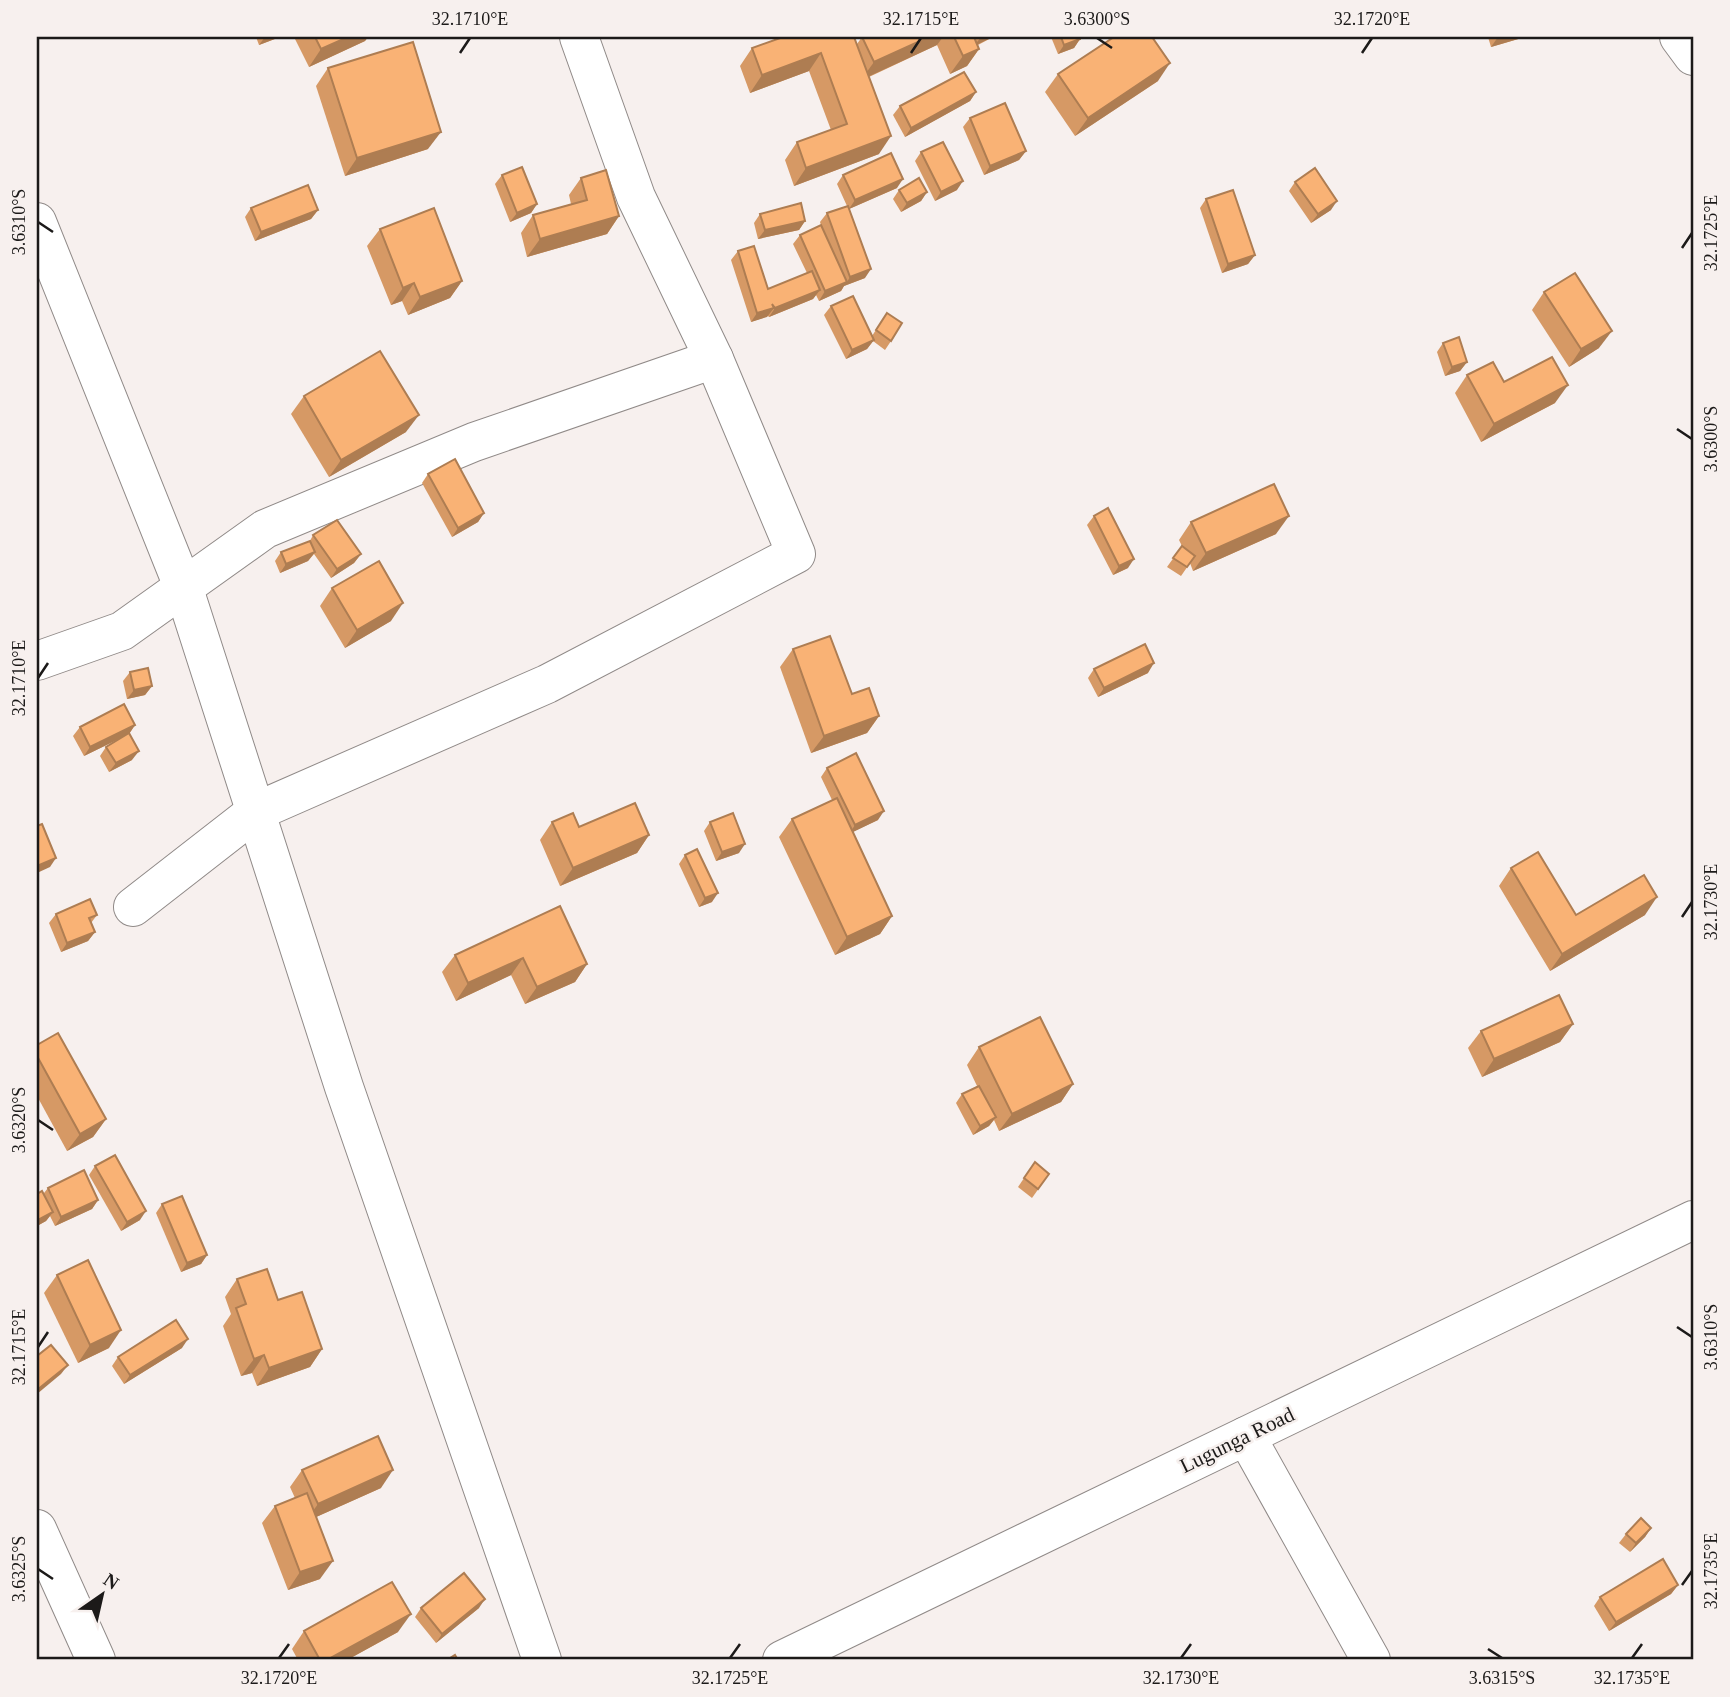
<svg xmlns="http://www.w3.org/2000/svg" width="1730" height="1697" font-family="'Times New Roman',serif">
	<rect width="100%" height="100%" fill="#f7f0ee"/>
	<g fill="none" stroke-linecap="round" stroke-linejoin="round">
		<defs>
			<g id="minor">
				<polyline points="1679,37 1693,56"/>
				<polyline points="37,222 184,589 344,1087 542,1660"/>
				<polyline points="37,661 122,631 265,529 474,442 714,359"/>
				<polyline points="133,907 255,812 547,684 796,554 714,359 636,197 579,37"/>
				<polyline points="1246,1436 1371,1660"/>
				<polyline points="37,1529 96,1660"/>
			</g>
			<polyline id="tertiary" points="782,1660 1693,1220"/>
		</defs>
		<use href="#minor" stroke="#908a88" stroke-width="40"/>
		<use href="#tertiary" stroke="#908a88" stroke-width="40"/>
		<use href="#minor" stroke="#fff" stroke-width="38"/>
		<use href="#tertiary" stroke="#fff" stroke-width="38"/>
	</g>
	<g fill="#d69965">
		<polygon points="256,37 280,37 259,45"/>
		<polygon points="294,37 368,37 365,41 309,67"/>
		<polygon points="862,37 993,37 978,45 979,49 967,66 950,74 937,45 869,77 879,154 794,186 785,160 797,142 831,130 809,71 750,93 740,66 752,48 857,44"/>
		<polygon points="1051,37 1080,37 1080,39 1074,48 1058,54"/>
		<polygon points="1488,37 1525,37 1491,47"/>
		<polygon points="328,68 428,149 345,176 316,86"/>
		<polygon points="1058,74 1158,81 1075,136 1045,92"/>
		<polygon points="976,92 970,101 905,137 893,115 900,106"/>
		<polygon points="970,118 1026,151 1019,160 984,175 963,127"/>
		<polygon points="921,152 957,190 935,201 915,161"/>
		<polygon points="502,175 537,204 531,213 510,222 495,184"/>
		<polygon points="843,175 897,188 849,209 865,278 844,286 841,291 819,301 816,295 813,299 769,317 768,316 751,322 731,260 738,251 768,289 807,273 793,244 800,235 821,225 820,222 827,213 847,206 837,184"/>
		<polygon points="581,178 619,216 607,234 527,257 521,233 533,215 571,204 569,195"/>
		<polygon points="1295,182 1331,210 1311,223 1289,191"/>
		<polygon points="899,190 927,192 921,201 901,212 893,199"/>
		<polygon points="1206,199 1255,255 1248,264 1222,273 1200,208"/>
		<polygon points="251,208 318,210 311,219 255,241 245,217"/>
		<polygon points="760,214 805,221 799,230 758,239 754,223"/>
		<polygon points="380,229 462,281 450,298 408,315 402,301 391,305 367,246"/>
		<polygon points="1544,292 1599,348 1569,367 1532,310"/>
		<polygon points="831,306 872,336 887,313 891,341 885,350 873,341 867,349 846,359 824,315"/>
		<polygon points="1443,343 1467,362 1460,371 1445,376 1437,352"/>
		<polygon points="1467,375 1504,382 1555,403 1481,442 1455,393"/>
		<polygon points="304,396 406,432 329,477 291,414"/>
		<polygon points="428,474 484,513 478,522 452,537 422,483"/>
		<polygon points="1094,516 1128,568 1113,575 1087,525"/>
		<polygon points="1191,522 1276,534 1193,571 1190,563 1181,576 1167,567 1182,546 1179,540"/>
		<polygon points="313,535 361,554 354,563 331,578 314,554 308,561 280,573 275,561 281,552 310,541"/>
		<polygon points="332,588 391,621 345,648 320,606"/>
		<polygon points="793,649 879,716 867,733 811,753 780,667"/>
		<polygon points="1094,669 1148,673 1098,697 1088,678"/>
		<polygon points="130,672 152,686 145,695 127,699 123,681"/>
		<polygon points="135,725 129,734 132,760 109,772 100,756 106,747 127,735 84,756 73,736 80,727"/>
		<polygon points="827,768 878,820 852,832 892,916 880,934 835,955 779,837 792,819 832,800 821,777"/>
		<polygon points="552,822 579,827 649,835 637,853 560,886 540,840"/>
		<polygon points="710,822 739,853 716,861 704,831"/>
		<polygon points="685,855 712,902 699,907 679,864"/>
		<polygon points="1511,868 1576,915 1645,915 1550,971 1499,886"/>
		<polygon points="560,906 587,964 575,982 525,1004 511,975 456,1001 442,972 455,955"/>
		<polygon points="56,914 97,915 91,923 95,932 88,941 61,952 49,923"/>
		<polygon points="1573,1024 1560,1042 1482,1077 1468,1048 1481,1031"/>
		<polygon points="37,1045 106,1119 93,1137 67,1151 37,1096"/>
		<polygon points="979,1047 1073,1084 1061,1102 999,1131 994,1120 989,1126 973,1135 956,1103 962,1094 977,1086 967,1065"/>
		<polygon points="1035,1162 1049,1174 1032,1198 1018,1187"/>
		<polygon points="95,1166 140,1220 121,1231 89,1175"/>
		<polygon points="48,1188 98,1200 92,1209 55,1226 50,1216 46,1221 37,1226 37,1194 44,1193"/>
		<polygon points="162,1204 207,1255 201,1264 181,1272 156,1213"/>
		<polygon points="57,1275 109,1348 78,1363 44,1293"/>
		<polygon points="237,1279 278,1300 322,1349 310,1367 257,1386 252,1373 241,1376 223,1326 231,1314 225,1297"/>
		<polygon points="182,1348 124,1384 112,1366 118,1357"/>
		<polygon points="302,1470 381,1488 316,1517 320,1579 288,1590 262,1523 275,1506 295,1498 290,1487"/>
		<polygon points="1651,1528 1645,1537 1630,1552 1619,1543 1626,1534"/>
		<polygon points="1678,1585 1671,1594 1609,1631 1594,1606 1600,1597"/>
		<polygon points="421,1608 479,1608 436,1643 415,1617"/>
		<polygon points="304,1631 398,1632 347,1660 298,1660 292,1649"/>
	</g>
	<g fill="#ae7d52">
		<polygon points="265,37 280,37 259,45"/>
		<polygon points="348,37 368,37 365,41 309,67 321,49"/>
		<polygon points="929,37 943,37 937,45 861,80 874,62"/>
		<polygon points="981,37 993,37 974,46"/>
		<polygon points="1498,37 1525,37 1491,47"/>
		<polygon points="1080,39 1074,48 1058,54 1064,45"/>
		<polygon points="979,49 967,66 950,74 963,56"/>
		<polygon points="821,53 809,71 750,93 762,75"/>
		<polygon points="1170,63 1158,81 1075,136 1088,118"/>
		<polygon points="976,92 970,101 905,137 911,128"/>
		<polygon points="441,132 428,149 345,176 357,158"/>
		<polygon points="891,136 879,154 794,186 806,168"/>
		<polygon points="1026,151 1019,160 984,175 990,166"/>
		<polygon points="903,179 897,188 849,209 855,200"/>
		<polygon points="963,181 957,190 935,201 941,192"/>
		<polygon points="927,192 921,201 901,212 907,203"/>
		<polygon points="1337,201 1331,210 1311,223 1318,214"/>
		<polygon points="537,204 531,213 510,222 517,213"/>
		<polygon points="318,210 311,219 255,241 261,232"/>
		<polygon points="619,216 607,234 527,257 540,239"/>
		<polygon points="805,221 799,230 758,239 765,230"/>
		<polygon points="1255,255 1248,264 1222,273 1228,264"/>
		<polygon points="871,269 865,278 844,286 841,291 819,301 825,291 847,282 850,277"/>
		<polygon points="462,281 450,298 408,315 420,297"/>
		<polygon points="414,283 402,301 391,305 403,288"/>
		<polygon points="820,290 813,299 769,317 775,308"/>
		<polygon points="774,308 767,317 751,322 757,313"/>
		<polygon points="1612,331 1599,348 1569,367 1581,349"/>
		<polygon points="874,340 867,349 846,359 852,350"/>
		<polygon points="1467,362 1460,371 1445,376 1452,367"/>
		<polygon points="1568,385 1555,403 1481,442 1494,424"/>
		<polygon points="419,415 406,432 329,477 341,460"/>
		<polygon points="484,513 478,522 452,537 458,528"/>
		<polygon points="1289,516 1276,534 1193,571 1206,553"/>
		<polygon points="315,552 308,561 280,573 286,564"/>
		<polygon points="361,554 354,563 331,578 337,569"/>
		<polygon points="1134,559 1128,568 1113,575 1119,566"/>
		<polygon points="403,603 391,621 345,648 357,630"/>
		<polygon points="1154,663 1148,673 1098,697 1104,688"/>
		<polygon points="152,686 145,695 127,699 134,690"/>
		<polygon points="879,716 867,733 811,753 824,736"/>
		<polygon points="135,725 129,734 84,756 90,747"/>
		<polygon points="139,751 132,760 109,772 116,763"/>
		<polygon points="884,811 878,820 849,834 855,825"/>
		<polygon points="649,835 637,853 560,886 573,868"/>
		<polygon points="745,844 739,853 716,861 722,852"/>
		<polygon points="56,858 50,867 37,873 37,866"/>
		<polygon points="718,893 712,902 699,907 705,898"/>
		<polygon points="1657,897 1645,915 1550,971 1562,954"/>
		<polygon points="892,916 880,934 835,955 847,937"/>
		<polygon points="95,932 88,941 61,952 67,943"/>
		<polygon points="523,958 511,975 456,1001 468,983"/>
		<polygon points="587,964 575,982 525,1004 537,987"/>
		<polygon points="1573,1024 1560,1042 1482,1077 1494,1059"/>
		<polygon points="1073,1084 1061,1102 999,1131 1012,1114"/>
		<polygon points="996,1117 989,1126 973,1135 980,1126"/>
		<polygon points="106,1119 93,1137 67,1151 80,1134"/>
		<polygon points="98,1200 92,1209 55,1226 61,1217"/>
		<polygon points="146,1211 140,1220 121,1231 127,1222"/>
		<polygon points="53,1212 46,1221 37,1226 38,1220"/>
		<polygon points="207,1255 201,1264 181,1272 187,1263"/>
		<polygon points="121,1330 109,1348 78,1363 90,1345"/>
		<polygon points="188,1339 182,1348 124,1384 130,1375"/>
		<polygon points="322,1349 310,1367 257,1386 269,1368"/>
		<polygon points="264,1355 252,1373 241,1376 254,1359"/>
		<polygon points="68,1365 61,1374 37,1394 37,1390"/>
		<polygon points="393,1470 381,1488 305,1522 318,1504"/>
		<polygon points="1651,1528 1645,1537 1630,1552 1636,1543"/>
		<polygon points="333,1561 320,1579 288,1590 300,1572"/>
		<polygon points="1678,1585 1671,1594 1609,1631 1616,1622"/>
		<polygon points="485,1599 479,1608 436,1643 442,1634"/>
		<polygon points="411,1614 398,1632 347,1660 327,1660"/>
	</g>
	<g fill="#f9b275" stroke="#ae7d52" stroke-width="2">
		<polygon points="315,37 348,37 321,49"/>
		<polygon points="783,37 854,37 891,136 806,168 797,142 847,124 821,53 762,75 752,48"/>
		<polygon points="862,37 929,37 874,62"/>
		<polygon points="954,37 974,37 979,49 963,56"/>
		<polygon points="1061,37 1080,37 1080,39 1064,45"/>
		<polygon points="1114,37 1152,37 1170,63 1088,118 1058,74"/>
		<polygon points="413,42 441,132 357,158 328,68"/>
		<polygon points="964,72 976,92 911,128 900,106"/>
		<polygon points="1005,103 1026,151 990,166 970,118"/>
		<polygon points="943,142 963,181 941,192 921,152"/>
		<polygon points="891,153 903,179 855,200 843,175"/>
		<polygon points="522,167 537,204 517,213 502,175"/>
		<polygon points="1315,168 1337,201 1318,214 1295,182"/>
		<polygon points="606,170 619,216 540,239 533,215 587,200 581,178"/>
		<polygon points="919,178 927,192 907,203 899,190"/>
		<polygon points="308,185 318,210 261,232 251,208"/>
		<polygon points="1233,190 1255,255 1228,264 1206,199"/>
		<polygon points="801,203 805,221 765,230 760,214"/>
		<polygon points="848,206 871,269 850,277 827,213"/>
		<polygon points="434,208 462,281 420,297 414,283 403,288 380,229"/>
		<polygon points="821,225 847,282 825,291 800,235"/>
		<polygon points="754,246 768,289 812,271 820,290 775,308 772,304 774,308 757,313 738,251"/>
		<polygon points="1575,273 1612,331 1581,349 1544,292"/>
		<polygon points="853,296 874,340 852,350 831,306"/>
		<polygon points="887,313 902,323 891,341 876,330"/>
		<polygon points="1459,337 1467,362 1452,367 1443,343"/>
		<polygon points="380,351 419,415 341,460 304,396"/>
		<polygon points="1552,357 1568,385 1494,424 1467,375 1493,362 1504,382"/>
		<polygon points="455,459 484,513 458,528 428,474"/>
		<polygon points="1274,484 1289,516 1206,553 1191,522"/>
		<polygon points="1108,508 1134,559 1119,566 1094,516"/>
		<polygon points="337,520 361,554 337,569 313,535"/>
		<polygon points="310,541 315,552 286,564 281,552"/>
		<polygon points="1182,546 1195,556 1187,567 1173,558"/>
		<polygon points="379,561 403,603 357,630 332,588"/>
		<polygon points="830,636 852,694 869,688 879,716 824,736 793,649"/>
		<polygon points="1145,644 1154,663 1104,688 1094,669"/>
		<polygon points="148,668 152,686 134,690 130,672"/>
		<polygon points="124,704 135,725 90,747 80,727"/>
		<polygon points="129,733 139,751 116,763 106,747"/>
		<polygon points="856,753 884,811 855,825 827,768"/>
		<polygon points="837,798 892,916 847,937 792,819"/>
		<polygon points="635,803 649,835 573,868 552,822 573,813 579,827"/>
		<polygon points="733,813 745,844 722,852 710,822"/>
		<polygon points="42,824 56,858 37,866 37,826"/>
		<polygon points="697,849 718,893 705,898 685,855"/>
		<polygon points="1538,852 1576,915 1644,875 1657,897 1562,954 1511,868"/>
		<polygon points="90,899 97,915 89,918 95,932 67,943 56,914"/>
		<polygon points="560,906 587,964 537,987 523,958 468,983 455,955"/>
		<polygon points="1559,995 1573,1024 1494,1059 1481,1031"/>
		<polygon points="1040,1017 1073,1084 1012,1114 979,1047"/>
		<polygon points="58,1033 106,1119 80,1134 37,1056 37,1045"/>
		<polygon points="979,1086 996,1117 980,1126 962,1094"/>
		<polygon points="115,1155 146,1211 127,1222 95,1166"/>
		<polygon points="1035,1162 1049,1174 1038,1189 1024,1178"/>
		<polygon points="84,1170 98,1200 61,1217 48,1188"/>
		<polygon points="42,1191 53,1212 38,1220 37,1217 37,1194"/>
		<polygon points="182,1196 207,1255 187,1263 162,1204"/>
		<polygon points="88,1260 121,1330 90,1345 57,1275"/>
		<polygon points="267,1269 278,1300 302,1292 322,1349 269,1368 264,1355 254,1359 236,1308 246,1304 237,1279"/>
		<polygon points="176,1320 188,1339 130,1375 118,1357"/>
		<polygon points="51,1345 68,1365 37,1390 37,1356"/>
		<polygon points="378,1436 393,1470 318,1504 302,1470"/>
		<polygon points="307,1493 333,1561 300,1572 275,1506"/>
		<polygon points="1641,1518 1651,1528 1636,1543 1626,1534"/>
		<polygon points="1663,1559 1678,1585 1616,1622 1600,1597"/>
		<polygon points="464,1573 485,1599 442,1634 421,1608"/>
		<polygon points="392,1582 411,1614 327,1660 320,1660 304,1631"/>
		<polygon points="455,1655 458,1660 447,1660"/>
	</g>
	<path fill="none" stroke="#1c1a19" stroke-width="2.5" d="M1097 38 1112 48M460 53 470 38M911 53 921 38M1362 53 1372 38M38 222 53 232M1682 248 1692 233M1677 429 1692 439M38 678 48 663M1682 917 1692 902M38 1120 53 1130M1677 1327 1692 1337M38 1347 48 1332M38 1569 53 1579M1682 1585 1692 1571M1488 1649 1502 1658M279 1658 289 1644M730 1658 740 1644M1181 1658 1191 1644M1632 1658 1642 1644"/>
	<g text-anchor="middle" dominant-baseline="central" stroke-width="5" stroke-linejoin="round" paint-order="stroke">
		<g font-size="21" fill="#1c1a19" stroke="#f7f0ee">
			<text transform="translate(1237 1440) rotate(-26)">Lugunga Road</text>
		</g>
	</g>
	<rect width="1730" height="1697" fill="none" stroke="#f7f0ee" stroke-width="77"/>
	<g transform="translate(102 1595) rotate(34)" stroke="#f7f0ee" stroke-width="5" paint-order="stroke">
	<path d="M0-5L12 26L0 18L-12 26Z" fill="#1c1a19"/>
	<text y="-10" font-size="19" font-weight="bold" text-anchor="middle" fill="#1c1a19">N</text>
	</g>
	<rect x="38" y="38" width="1654" height="1620" fill="none" stroke="#1c1a19" stroke-width="2.5"/>
	<g font-size="18" text-anchor="middle" fill="#1c1a19">
		<text x="470" y="25">32.1710°E</text>
		<text x="921" y="25">32.1715°E</text>
		<text x="1097" y="25">3.6300°S</text>
		<text x="1372" y="25">32.1720°E</text>
		<text transform="translate(19 222) rotate(-90)" y="6">3.6310°S</text>
		<text transform="translate(1711 233) rotate(-90)" y="6">32.1725°E</text>
		<text transform="translate(1711 439) rotate(-90)" y="6">3.6300°S</text>
		<text transform="translate(19 678) rotate(-90)" y="6">32.1710°E</text>
		<text transform="translate(1711 902) rotate(-90)" y="6">32.1730°E</text>
		<text transform="translate(19 1120) rotate(-90)" y="6">3.6320°S</text>
		<text transform="translate(1711 1337) rotate(-90)" y="6">3.6310°S</text>
		<text transform="translate(19 1347) rotate(-90)" y="6">32.1715°E</text>
		<text transform="translate(19 1569) rotate(-90)" y="6">3.6325°S</text>
		<text transform="translate(1711 1571) rotate(-90)" y="6">32.1735°E</text>
		<text x="279" y="1684">32.1720°E</text>
		<text x="730" y="1684">32.1725°E</text>
		<text x="1181" y="1684">32.1730°E</text>
		<text x="1502" y="1684">3.6315°S</text>
		<text x="1632" y="1684">32.1735°E</text>
	</g>
</svg>
